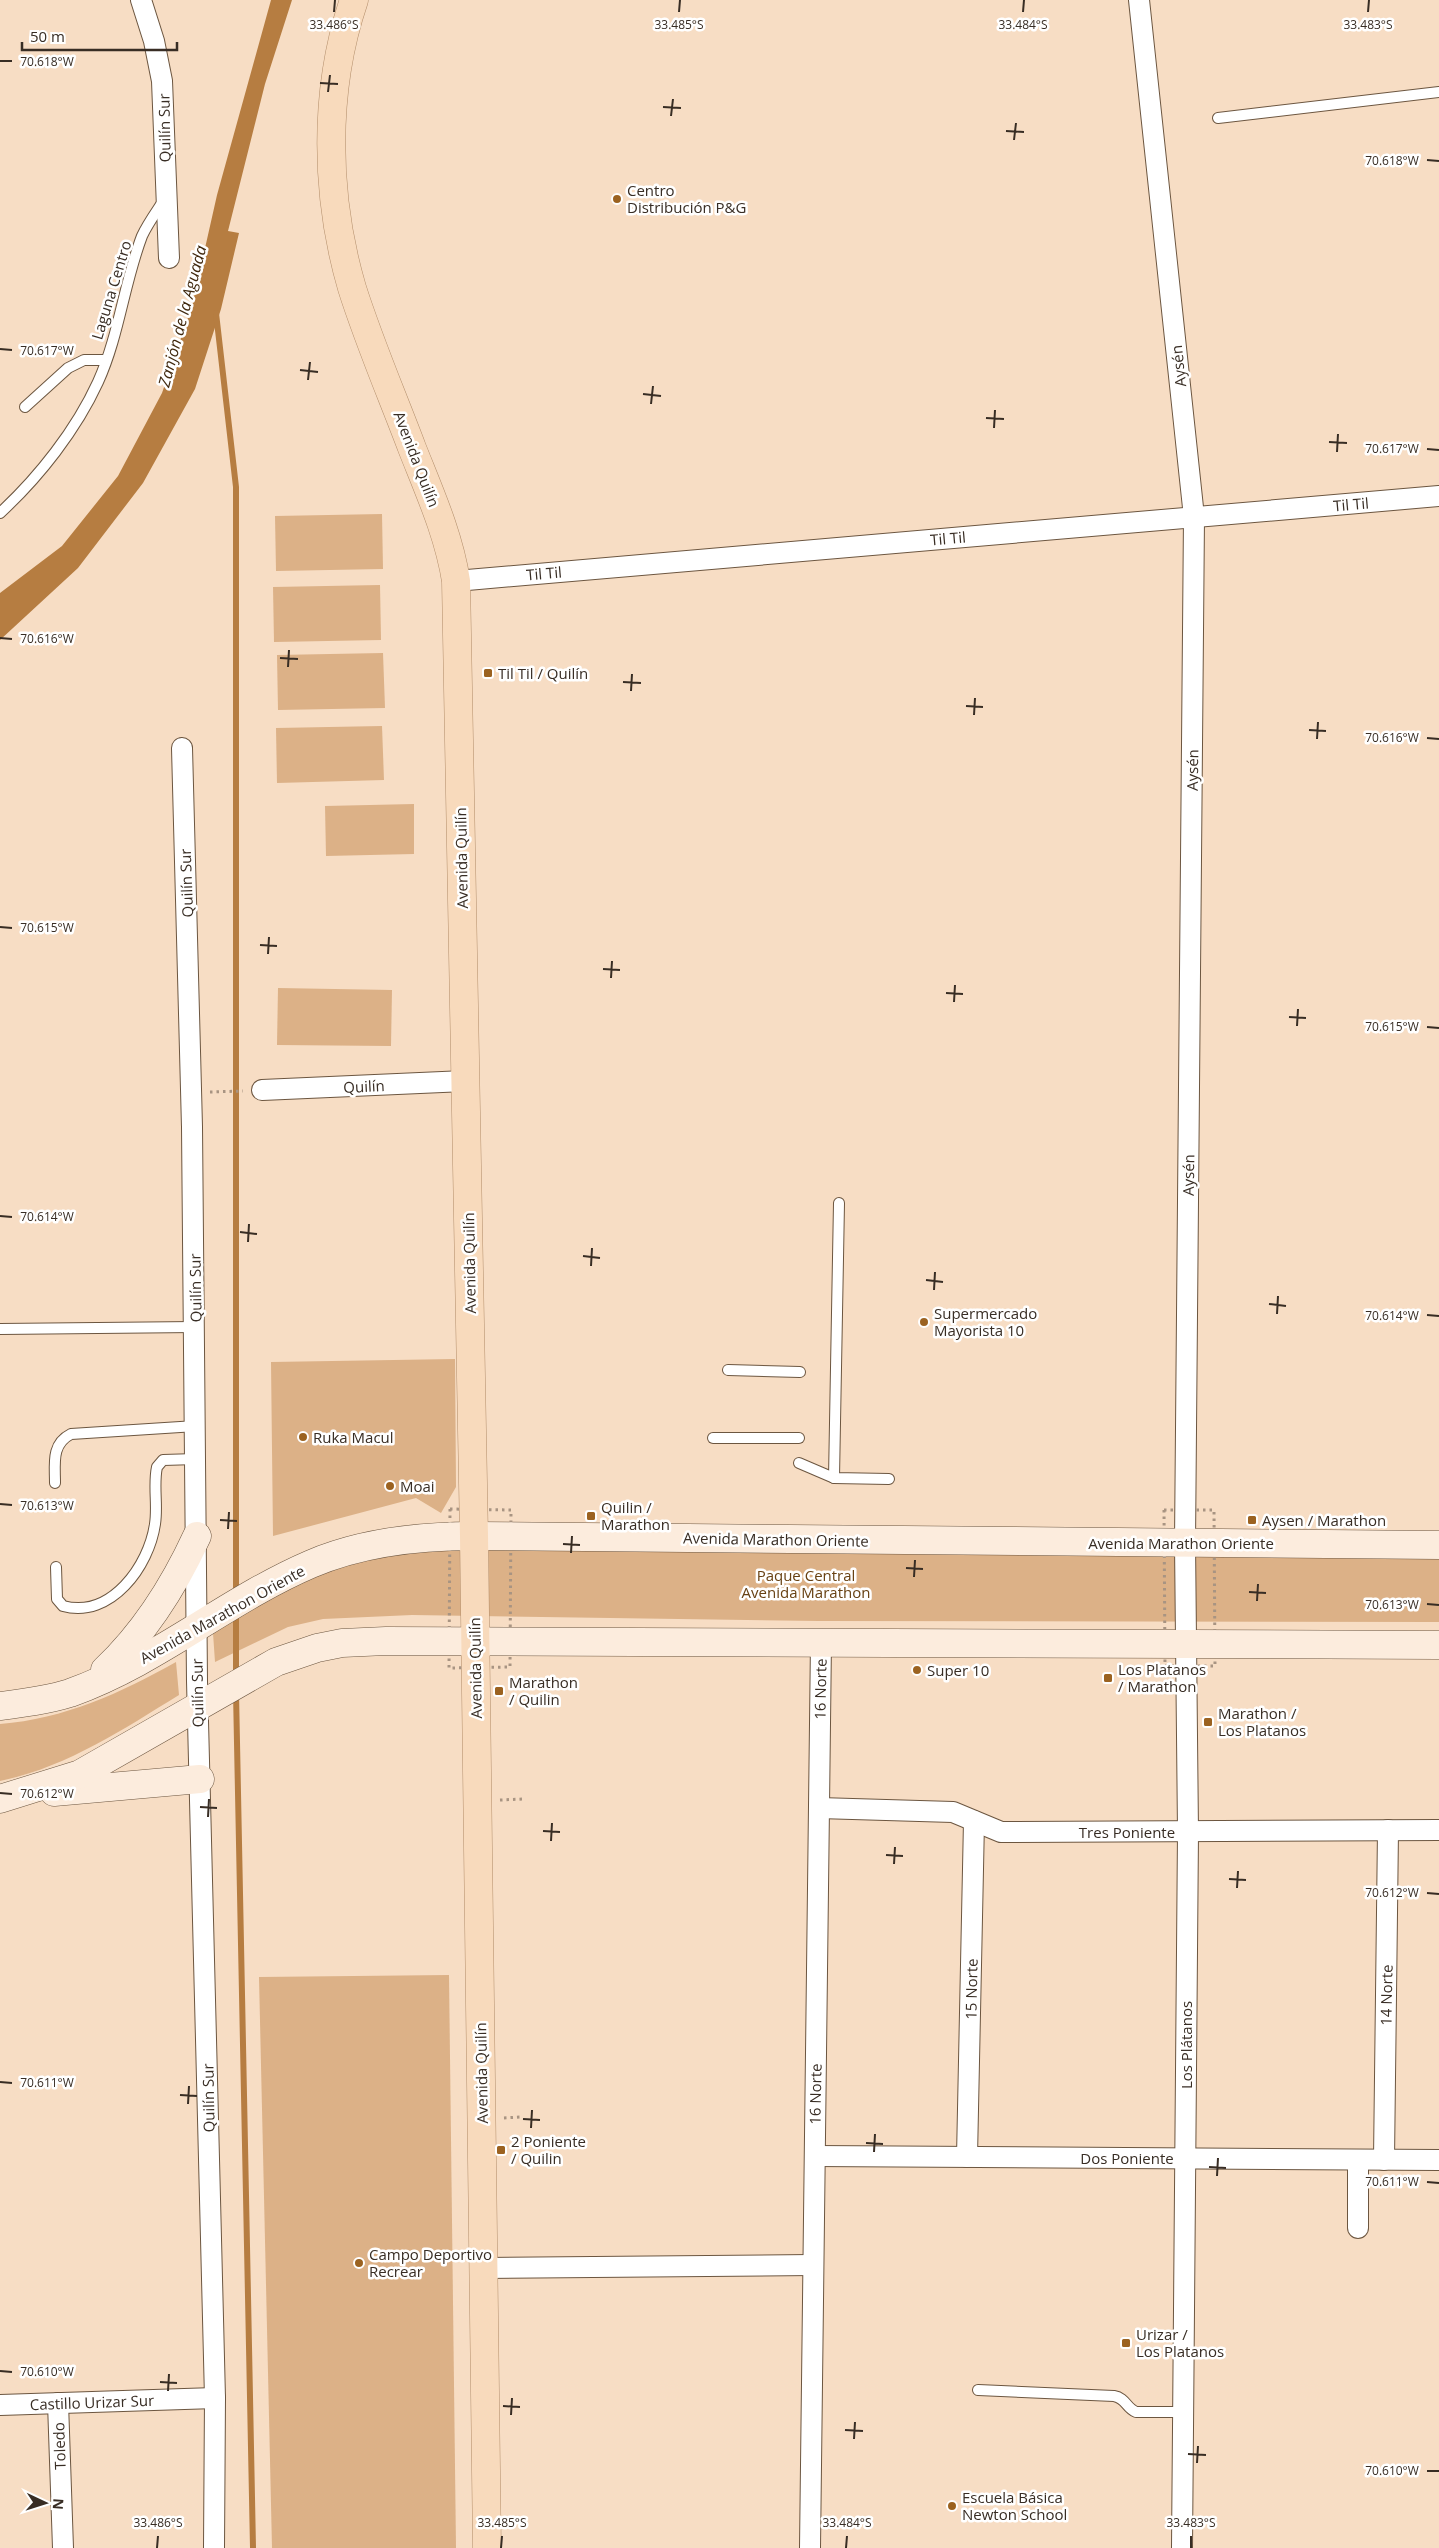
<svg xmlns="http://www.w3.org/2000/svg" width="1439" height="2548" font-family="'Open Sans',sans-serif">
	<rect width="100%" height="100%" fill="#f7ddc4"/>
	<g fill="#dcb187">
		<polygon points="382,514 383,569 276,571 275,516"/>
		<polygon points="380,585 381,640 274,642 273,587"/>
		<polygon points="383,653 385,708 278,710 277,655"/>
		<polygon points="382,726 384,780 277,783 276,728"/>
		<polygon points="414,804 414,854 326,856 325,806"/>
		<polygon points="278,988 392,990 391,1046 277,1045"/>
		<polygon points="455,1359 456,1487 441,1513 416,1498 273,1536 271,1362"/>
		<polygon points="446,1545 1439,1554 1439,1622 819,1621 412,1615 323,1619 288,1627 215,1662 213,1633 283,1588 361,1557"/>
		<path d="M176 1662 179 1695C122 1730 67 1767 0 1781V1724C64 1719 121 1693 176 1662Z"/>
		<polygon points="449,1975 456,2548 272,2548 259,1977"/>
	</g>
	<polygon fill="#b67d41" points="271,0 292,0 265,84 228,231 239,233 221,309 195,389 143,483 78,568 0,640 0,593 62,546 118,476 162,393 192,306 217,195"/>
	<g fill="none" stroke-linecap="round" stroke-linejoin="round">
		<g stroke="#b67d41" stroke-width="6">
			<polyline points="216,313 236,487 236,1594"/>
			<polyline points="236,1612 236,1677"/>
			<polyline points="236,1692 253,2548"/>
		</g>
		<defs>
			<g id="lane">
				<polyline points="1218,118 1439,92"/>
				<polyline points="25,407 68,368 84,360 105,360"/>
				<path d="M0 513C39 477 76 430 98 382 119 336 124 283 142 236 148 223 157 211 164 200"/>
				<polyline points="0,1329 195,1327"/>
				<polyline points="728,1370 800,1372"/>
				<polyline points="713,1438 799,1438"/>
				<polyline points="799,1463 834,1478 889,1479"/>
				<polyline points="834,1478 839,1203"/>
				<path d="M55 1483C55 1464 51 1444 71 1434L196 1426"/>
				<path d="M56 1567 57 1599 63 1606C111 1619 149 1566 155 1524 158 1505 153 1485 157 1467L163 1460 196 1459"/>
				<path d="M978 2390 1114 2396C1126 2398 1126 2408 1136 2412H1184"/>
			</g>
			<g id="street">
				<polyline points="141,0 154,41 162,81 169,258"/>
				<polyline points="1139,0 1194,517 1185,1543 1188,1832 1182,2548"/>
				<polyline points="456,581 1439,496"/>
				<polyline points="182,748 192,1127 197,1681 215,2398 214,2548"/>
				<polyline points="262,1090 465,1081"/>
				<polyline points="819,1808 953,1812 1001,1832 1439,1830"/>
				<polyline points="815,2156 1439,2160"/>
				<polyline points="967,2157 974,1821"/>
				<polyline points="1358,2160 1358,2228"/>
				<polyline points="1384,2160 1388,1830"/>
				<polyline points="483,2268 813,2265"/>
				<polyline points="58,2403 63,2548"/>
				<polyline points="0,2405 215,2398"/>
				<polyline points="810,2548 821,1641"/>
			</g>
			<g id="secondary">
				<path d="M105 1670C145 1632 174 1586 197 1536"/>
				<path d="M0 1706C24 1703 48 1700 70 1693 157 1662 227 1600 311 1564 362 1542 419 1536 474 1536L1439 1545"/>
				<polyline points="54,1792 200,1779"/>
				<polyline points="0,1799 80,1774 276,1662 317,1648 342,1643 386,1641 1439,1645"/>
			</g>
			<path id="primary" d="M354 0C323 91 325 196 352 288 369 342 392 395 412 448 429 491 449 535 456 581L474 1536 487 2548"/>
		</defs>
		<use href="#lane" stroke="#6c5640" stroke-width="12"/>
		<use href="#street" stroke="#6c5640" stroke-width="22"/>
		<use href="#secondary" stroke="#6c5640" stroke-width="29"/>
		<use href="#primary" stroke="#b28d6a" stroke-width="29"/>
		<g stroke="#a89482" stroke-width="3" stroke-dasharray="2.5 4" stroke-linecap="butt">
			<polyline points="210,1092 243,1091"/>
			<polygon points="450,1509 511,1510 510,1667 449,1668"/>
			<polygon points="1164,1510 1214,1510 1215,1666 1165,1666"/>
			<polyline points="500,1800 523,1799"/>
			<polyline points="504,2118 521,2117"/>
		</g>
		<use href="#lane" stroke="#fff" stroke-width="10"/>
		<use href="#street" stroke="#fff" stroke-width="20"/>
		<use href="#secondary" stroke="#fcecdd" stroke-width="28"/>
		<use href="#primary" stroke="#f8dabc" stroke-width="28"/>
	</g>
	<path fill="none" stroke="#382d24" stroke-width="2" d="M334 12 335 0M679 12 680 0M1023 12 1024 0M1368 12 1369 0M0 61H12M320 83 338 84M328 92 330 75M663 107 681 108M671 116 673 99M1006 131 1024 132M1014 140 1016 123M1427 160 1439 161M0 349 12 350M300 370 318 372M308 380 310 362M643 394 661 396M651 404 653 386M986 418 1004 419M994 428 995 410M1329 442 1347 443M1427 449 1439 450M1337 452 1338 434M0 638 12 639M280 658 298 659M288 667 289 650M623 682 641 683M631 691 632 674M966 706 983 707M974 715 975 698M1309 730 1326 731M1427 738 1439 739M1317 739 1318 722M0 927 12 928M260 945 277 946M268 954 269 937M603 969 620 970M611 978 612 961M946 993 963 994M954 1002 955 985M1289 1017 1306 1018M1297 1026 1298 1009M1427 1027 1439 1028M0 1216 12 1217M240 1232 257 1234M248 1242 249 1224M583 1256 600 1258M591 1266 592 1248M926 1280 943 1282M934 1290 935 1272M1269 1304 1286 1306M1277 1314 1278 1296M1427 1315 1439 1316M0 1504 12 1505M220 1520 237 1521M228 1529 229 1512M563 1544 580 1545M571 1553 572 1536M906 1568 923 1569M914 1577 915 1560M1249 1592 1266 1593M1257 1601 1258 1584M1427 1604 1439 1605M0 1793 12 1794M200 1807 217 1808M208 1817 209 1799M543 1831 560 1832M551 1841 552 1823M886 1855 903 1856M894 1864 895 1847M1229 1879 1246 1880M1237 1888 1238 1871M1427 1893 1439 1894M0 2082 12 2083M180 2095 197 2096M188 2104 189 2086M523 2119 540 2120M531 2128 532 2110M866 2143 883 2144M874 2152 875 2134M1209 2167 1226 2168M1217 2176 1218 2158M1427 2182 1439 2183M0 2371 12 2372M160 2382 177 2383M168 2391 169 2374M503 2406 520 2407M511 2415 512 2398M845 2430 863 2431M854 2439 855 2422M1188 2454 1206 2455M1197 2463 1198 2446M1427 2471H1439M157 2548 158 2536M501 2548 502 2536M846 2548 847 2536M1191 2548V2536"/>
	<g fill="#9b6220" stroke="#fff" stroke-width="2">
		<circle cx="617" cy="199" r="5"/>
		<rect x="483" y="668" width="10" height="10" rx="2.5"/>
		<circle cx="924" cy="1322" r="5"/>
		<circle cx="303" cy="1437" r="5"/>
		<circle cx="390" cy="1486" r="5"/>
		<rect x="586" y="1511" width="10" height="10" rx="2.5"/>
		<rect x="1247" y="1515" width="10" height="10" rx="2.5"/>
		<circle cx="917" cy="1670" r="5"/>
		<rect x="1103" y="1673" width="10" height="10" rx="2.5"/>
		<rect x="494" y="1686" width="10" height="10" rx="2.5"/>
		<rect x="1203" y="1717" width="10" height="10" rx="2.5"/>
		<rect x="496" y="2145" width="10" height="10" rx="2.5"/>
		<circle cx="359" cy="2263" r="5"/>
		<rect x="1121" y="2338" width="10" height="10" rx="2.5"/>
		<circle cx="952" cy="2506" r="5"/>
	</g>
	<g text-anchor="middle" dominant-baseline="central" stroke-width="5" stroke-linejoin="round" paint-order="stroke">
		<g font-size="15" fill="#382d24" stroke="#fff">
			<text transform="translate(164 128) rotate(-91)">Quilín Sur</text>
			<text transform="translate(111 290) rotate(-73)">Laguna Centro</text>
			<text transform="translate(1178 366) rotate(-96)">Aysén</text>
			<text transform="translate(417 459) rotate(69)">Avenida Quilín</text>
			<text transform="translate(1351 504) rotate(-5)">Til Til</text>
			<text transform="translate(948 538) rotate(-5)">Til Til</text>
			<text transform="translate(544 573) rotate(-5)">Til Til</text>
			<text transform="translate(1192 770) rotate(-89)">Aysén</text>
			<text transform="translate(461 858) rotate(-91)">Avenida Quilín</text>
			<text transform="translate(186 883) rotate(-92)">Quilín Sur</text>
			<text transform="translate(364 1086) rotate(-3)">Quilín</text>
			<text transform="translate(1188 1175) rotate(-89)">Aysén</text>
			<text transform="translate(469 1263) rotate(-91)">Avenida Quilín</text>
			<text transform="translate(195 1288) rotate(-91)">Quilín Sur</text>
			<text transform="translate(776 1539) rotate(1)">Avenida Marathon Oriente</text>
			<text x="1181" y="1543">Avenida Marathon Oriente</text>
			<text transform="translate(222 1614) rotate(-29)">Avenida Marathon Oriente</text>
			<text transform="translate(475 1668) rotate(-91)">Avenida Quilín</text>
			<text transform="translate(820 1689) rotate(-89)">16 Norte</text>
			<text transform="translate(197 1693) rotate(-91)">Quilín Sur</text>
			<text x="1127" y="1832">Tres Poniente</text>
			<text transform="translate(971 1989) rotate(-89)">15 Norte</text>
			<text transform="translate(1386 1995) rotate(-89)">14 Norte</text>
			<text transform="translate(1186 2045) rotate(-90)">Los Plátanos</text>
			<text transform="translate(481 2073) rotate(-91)">Avenida Quilín</text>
			<text transform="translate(815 2094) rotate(-89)">16 Norte</text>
			<text transform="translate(208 2098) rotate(-91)">Quilín Sur</text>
			<text x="1127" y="2158">Dos Poniente</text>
			<text transform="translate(92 2402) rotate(-2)">Castillo Urizar Sur</text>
			<text transform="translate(59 2446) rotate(-92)">Toledo</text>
		</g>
		<g font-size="15" fill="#382d24" stroke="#fff" text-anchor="start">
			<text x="627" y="190">Centro<tspan x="627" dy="17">Distribución P&amp;G</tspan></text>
			<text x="498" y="673">Til Til / Quilín</text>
			<text x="934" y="1313">Supermercado<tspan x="934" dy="17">Mayorista 10</tspan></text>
			<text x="313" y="1437">Ruka Macul</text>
			<text x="400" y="1486">Moai</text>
			<text x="601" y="1507">Quilin /<tspan x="601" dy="17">Marathon</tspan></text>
			<text x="1262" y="1520">Aysen / Marathon</text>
			<text x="1118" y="1669">Los Platanos<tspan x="1118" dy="17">/ Marathon</tspan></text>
			<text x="927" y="1670">Super 10</text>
			<text x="509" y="1682">Marathon<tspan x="509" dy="17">/ Quilin</tspan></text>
			<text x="1218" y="1713">Marathon /<tspan x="1218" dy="17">Los Platanos</tspan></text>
			<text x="511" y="2141">2 Poniente<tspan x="511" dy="17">/ Quilin</tspan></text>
			<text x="369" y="2254">Campo Deportivo<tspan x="369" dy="17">Recrear</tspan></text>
			<text x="1136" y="2334">Urizar /<tspan x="1136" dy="17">Los Platanos</tspan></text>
			<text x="962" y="2497">Escuela Básica<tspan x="962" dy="17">Newton School</tspan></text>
		</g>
		<g font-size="15" fill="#684113" stroke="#fff">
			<text x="806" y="1575">Paque Central<tspan x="806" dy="17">Avenida Marathon</tspan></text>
		</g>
		<g font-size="16" font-style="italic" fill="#41290f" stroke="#fff">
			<text transform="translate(182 316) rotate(-75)">Zanjón de la Aguada</text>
		</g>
	</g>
	<g font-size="12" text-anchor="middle" fill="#382d24" stroke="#fff" stroke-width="5" stroke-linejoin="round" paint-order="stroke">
		<text x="334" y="29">33.486°S</text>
		<text x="679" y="29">33.485°S</text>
		<text x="1023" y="29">33.484°S</text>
		<text x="1368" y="29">33.483°S</text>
		<text x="47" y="66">70.618°W</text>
		<text x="1392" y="165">70.618°W</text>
		<text x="47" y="355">70.617°W</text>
		<text x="1392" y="453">70.617°W</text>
		<text x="47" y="643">70.616°W</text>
		<text x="1392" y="742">70.616°W</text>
		<text x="47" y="932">70.615°W</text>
		<text x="1392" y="1031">70.615°W</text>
		<text x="47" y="1221">70.614°W</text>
		<text x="1392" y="1320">70.614°W</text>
		<text x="47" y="1510">70.613°W</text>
		<text x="1392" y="1609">70.613°W</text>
		<text x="47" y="1798">70.612°W</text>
		<text x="1392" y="1897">70.612°W</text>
		<text x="47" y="2087">70.611°W</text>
		<text x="1392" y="2186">70.611°W</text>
		<text x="47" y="2376">70.610°W</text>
		<text x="1392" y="2475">70.610°W</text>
		<text x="158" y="2527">33.486°S</text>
		<text x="502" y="2527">33.485°S</text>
		<text x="847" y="2527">33.484°S</text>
		<text x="1191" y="2527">33.483°S</text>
	</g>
	<g transform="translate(45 2503) rotate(94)" stroke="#ffffff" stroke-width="4" paint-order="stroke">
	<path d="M0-4L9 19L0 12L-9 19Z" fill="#382d24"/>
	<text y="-8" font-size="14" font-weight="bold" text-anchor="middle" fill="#382d24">N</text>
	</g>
	<path d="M22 42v8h155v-8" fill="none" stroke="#382d24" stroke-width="2.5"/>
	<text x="30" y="42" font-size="15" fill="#382d24" stroke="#ffffff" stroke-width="4" paint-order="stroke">50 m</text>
</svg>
